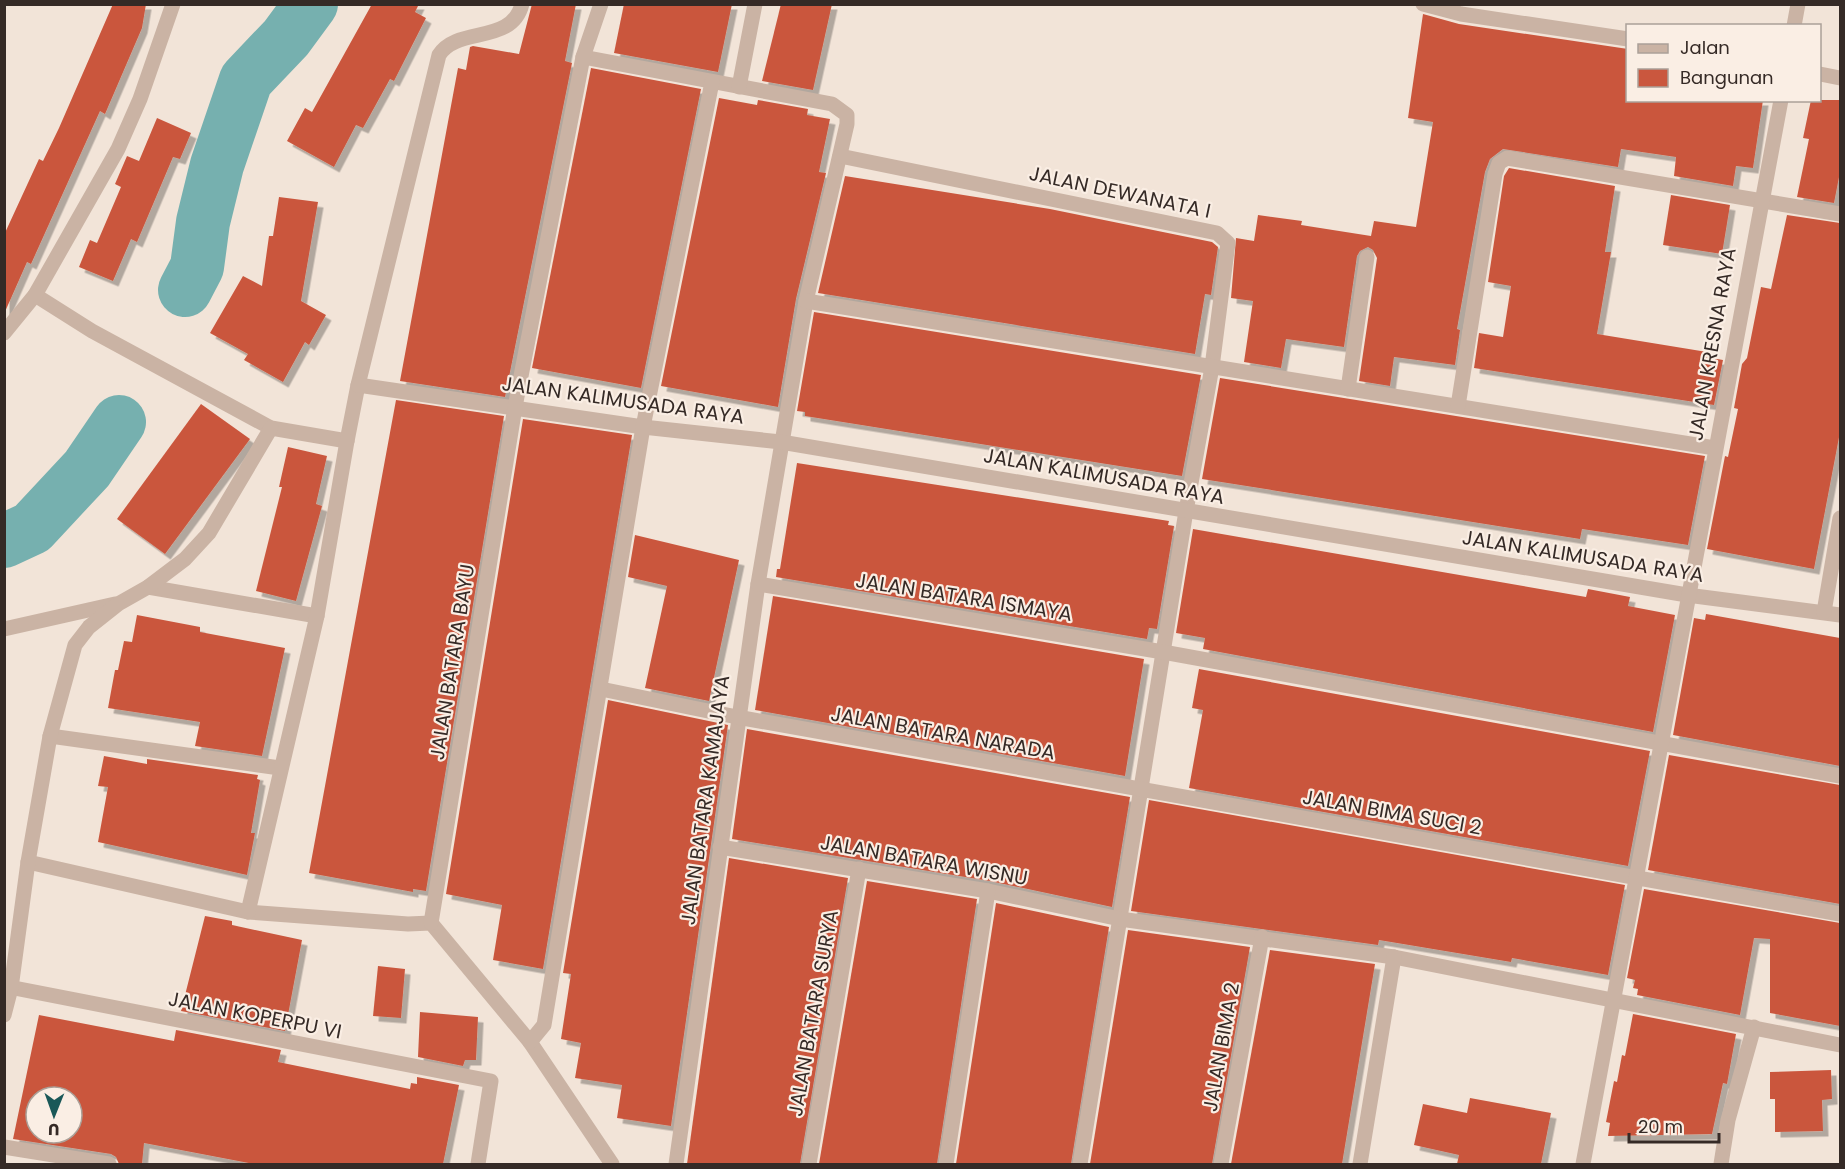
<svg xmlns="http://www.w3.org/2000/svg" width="1845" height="1169" font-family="Poppins,sans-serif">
	<defs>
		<filter id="shadow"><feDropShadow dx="5.5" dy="5.5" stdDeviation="0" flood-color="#0004"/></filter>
	</defs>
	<rect width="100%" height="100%" fill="#f2e4d8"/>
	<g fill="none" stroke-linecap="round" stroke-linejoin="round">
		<g stroke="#76b0af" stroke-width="54">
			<polyline points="185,290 197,267 203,222 217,165 246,80 286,38 311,4"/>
			<polyline points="4,541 32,528 87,469 119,422"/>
		</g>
	</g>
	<g fill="#ca573e" fill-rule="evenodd" filter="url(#shadow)">
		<polygon points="113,4 146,4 142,28 105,114 100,111 31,264 27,262 4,314 4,235 39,159 43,161 59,128"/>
		<polygon points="372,4 419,4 415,12 426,18 394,81 390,79 363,128 356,125 334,167 287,141 305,108 312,112"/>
		<polygon points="532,4 576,4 565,61 572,63 505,397 400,381 458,68 466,70 470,47 473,46 519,54"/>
		<polygon points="624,4 732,4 718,72 614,53"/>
		<polygon points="781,4 832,4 813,90 762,81"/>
		<polygon points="1423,14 1459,24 1628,49 1628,100 1763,100 1753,168 1736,166 1733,186 1674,176 1676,157 1621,149 1618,167 1503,149 1490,159 1485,172 1457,329 1460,330 1455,365 1394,357 1390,386 1359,381 1377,258 1373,250 1368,247 1360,251 1357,256 1344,347 1286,339 1281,368 1244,362 1253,301 1231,298 1236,238 1254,241 1258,215 1302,221 1301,225 1371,236 1374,221 1416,227 1433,122 1408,118"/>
		<polygon points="591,68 701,89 641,388 532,368"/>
		<polygon points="719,98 757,105 758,100 808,109 807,115 830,119 819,172 826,173 796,299 778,407 661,386"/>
		<polygon points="1811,100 1840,100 1840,172 1834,203 1797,197 1809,139 1803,138"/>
		<polygon points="157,118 191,133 180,159 173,157 137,242 131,239 113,281 79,267 90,240 97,243 121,187 115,184 127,156 139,161"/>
		<polygon points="1509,168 1615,186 1605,252 1611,252 1597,334 1707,352 1706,357 1723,360 1714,405 1474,368 1479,333 1503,337 1511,286 1488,282 1504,176"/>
		<polygon points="845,176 1050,209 1212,242 1218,247 1211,295 1205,294 1195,354 818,293"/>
		<polygon points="1671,195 1730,205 1722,254 1663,245"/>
		<polygon points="279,197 318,202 301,301 326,315 309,345 305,342 283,382 244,360 248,354 210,333 243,276 262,286 269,236 273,236"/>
		<polygon points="1787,215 1840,223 1840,432 1814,569 1707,549 1725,456 1728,457 1738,409 1734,408 1742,364 1747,358 1761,287 1771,289"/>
		<polygon points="814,312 1201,375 1182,476 805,416 805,412 797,411"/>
		<polygon points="1220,378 1705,456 1688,545 1582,529 1580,539 1202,479"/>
		<polygon points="396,400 504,416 426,891 413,889 413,892 309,873"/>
		<polygon points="201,404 250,439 165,554 117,519"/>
		<polygon points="523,419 632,435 543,969 493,960 502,905 446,894"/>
		<polygon points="288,447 327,456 316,504 322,506 296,601 256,591 282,487 279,487"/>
		<polygon points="797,463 1169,521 1168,525 1174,526 1157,629 1149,628 1147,639 776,577 777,569 780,569"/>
		<polygon points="1193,529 1586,597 1588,589 1630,597 1628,606 1675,615 1653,732 1203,649 1205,638 1176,633"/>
		<polygon points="635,535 739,560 709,701 645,688 667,586 628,577"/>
		<polygon points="773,596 1144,659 1125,776 755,710"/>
		<polygon points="1706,614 1840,638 1840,766 1673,735 1694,618 1705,620"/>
		<polygon points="137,615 200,627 200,632 285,648 262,756 195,746 200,722 108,708 115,670 118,670 124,641 132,642"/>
		<polygon points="1199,669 1650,751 1628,866 1189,788 1203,710 1192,708"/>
		<polygon points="608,700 728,725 671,1126 617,1118 622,1085 575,1078 581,1043 561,1039 571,974 563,973"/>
		<polygon points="747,729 1130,797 1112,907 990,881 732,839"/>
		<polygon points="1669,755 1840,785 1840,904 1648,870"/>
		<polygon points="104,756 147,764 147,759 258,775 257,779 260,780 251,833 255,833 247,875 98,842 108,787 98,786"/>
		<polygon points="1149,800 1625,885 1608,975 1512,958 1511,962 1379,940 1378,945 1131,911"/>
		<polygon points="729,858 848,878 800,1164 687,1164"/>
		<polygon points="867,881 977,899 937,1164 819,1164"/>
		<polygon points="1644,889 1840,923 1840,1026 1770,1013 1770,939 1754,938 1740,1015 1637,995 1638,989 1633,988 1635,980 1627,978"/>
		<polygon points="996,903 1109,927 1071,1164 956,1164"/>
		<polygon points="205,916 232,921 232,925 302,940 285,1031 181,1011"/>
		<polygon points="1128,930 1250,947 1212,1164 1090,1164"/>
		<polygon points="1270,950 1375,964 1342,1164 1231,1164"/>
		<polygon points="378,966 405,969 401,1018 373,1016"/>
		<polygon points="420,1012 478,1017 476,1060 465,1060 463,1066 418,1057"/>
		<polygon points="1633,1014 1736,1034 1727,1084 1723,1083 1712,1134 1608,1136 1610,1123 1606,1122 1614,1081 1617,1082 1622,1055 1625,1056"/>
		<path d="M39 1015 174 1041 176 1030 281 1050 278 1062 410 1089 411 1083 417 1084V1077L459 1085 443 1164H254L144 1143 142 1164H119L116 1157 111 1154 13 1139ZM36 1097H72V1133H36Z"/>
		<polygon points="1831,1070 1832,1099 1822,1100 1823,1131 1775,1132 1775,1099 1770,1099 1770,1072"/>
		<polygon points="1470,1098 1551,1113 1541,1164 1457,1164 1459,1155 1414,1145 1423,1104 1467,1113"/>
	</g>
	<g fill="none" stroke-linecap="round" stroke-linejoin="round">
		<g stroke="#cab3a4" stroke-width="15">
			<polyline points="1423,4 1461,14 1628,39"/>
			<polyline points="1794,26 1798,4"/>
			<polyline points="583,57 832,104 847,115 847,124 806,301 758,584 676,1164"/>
			<polyline points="1820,74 1840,78"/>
			<polyline points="739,87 755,4"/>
			<polyline points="840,156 1217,233 1228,243 1212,367 1186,511 1080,1164"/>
			<path d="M35 295 92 331 271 428 347 441 358 385 439 55C457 26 512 45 522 4"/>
			<polyline points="806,301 1715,448"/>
			<polyline points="4,333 35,295 118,149 140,99 173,4"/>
			<polyline points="358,385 643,427 781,442 1687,595 1840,615"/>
			<polyline points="1348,389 1367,257"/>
			<polyline points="1458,406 1495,174 1499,163 1507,158 1840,214"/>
			<polyline points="758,584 1163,652 1840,776"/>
			<polyline points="148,587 317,616"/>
			<polyline points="1824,612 1840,518"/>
			<polyline points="4,629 115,604"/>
			<polyline points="601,689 737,717 1840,914"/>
			<polyline points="50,736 280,768"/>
			<polyline points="720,847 988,891 1120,919 1394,957 1840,1045"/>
			<polyline points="28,862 248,912 408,924 431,923 530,1042 612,1164"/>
			<polyline points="248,912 317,616 347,441"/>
			<polyline points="431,923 515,407 583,57 601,4"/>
			<polyline points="4,986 491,1081 478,1164"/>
			<polyline points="4,1015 11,988 28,862 50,736 75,645 89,627 118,604 148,587 185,559 209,533 271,428"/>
			<polyline points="530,1042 544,1025 643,427 712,82"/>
			<polyline points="4,1147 109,1164"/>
			<polyline points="809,1164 859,869"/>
			<polyline points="946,1164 988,891"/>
			<polyline points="1221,1164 1262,937"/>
			<polyline points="1360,1164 1394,957"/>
			<polyline points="1583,1164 1781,100"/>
			<polyline points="1721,1164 1728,1120 1754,1027"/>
		</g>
	</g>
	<g text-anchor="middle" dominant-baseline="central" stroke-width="4.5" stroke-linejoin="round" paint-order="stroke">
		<g font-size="20" fill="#352a26" stroke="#faeee4">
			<text transform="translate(1120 192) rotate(12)">JALAN DEWANATA I</text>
			<text transform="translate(1712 344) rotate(-80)">JALAN KRESNA RAYA</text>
			<text transform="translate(623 400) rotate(8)">JALAN KALIMUSADA RAYA</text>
			<text transform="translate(1104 476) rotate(10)">JALAN KALIMUSADA RAYA</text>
			<text transform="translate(1583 556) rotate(9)">JALAN KALIMUSADA RAYA</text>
			<text transform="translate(964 597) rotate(9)">JALAN BATARA ISMAYA</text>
			<text transform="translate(452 662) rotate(-81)">JALAN BATARA BAYU</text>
			<text transform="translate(943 733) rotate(10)">JALAN BATARA NARADA</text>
			<text transform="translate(705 800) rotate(-82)">JALAN BATARA KAMAJAYA</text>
			<text transform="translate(1392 812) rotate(10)">JALAN BIMA SUCI 2</text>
			<text transform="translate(924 860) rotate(10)">JALAN BATARA WISNU</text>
			<text transform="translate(813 1013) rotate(-80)">JALAN BATARA SURYA</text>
			<text transform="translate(255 1015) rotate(11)">JALAN KOPERPU VI</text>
			<text transform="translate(1221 1047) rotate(-80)">JALAN BIMA 2</text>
		</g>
	</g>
	<rect width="1845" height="1169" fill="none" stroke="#352a26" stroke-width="12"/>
	<rect x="1626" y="24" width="195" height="78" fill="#faeee4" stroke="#aba098" stroke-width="1.5"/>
	<rect x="1638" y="44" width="30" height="9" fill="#cab3a4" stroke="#aba098" stroke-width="1.5"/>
	<text x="1680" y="54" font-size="18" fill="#352a26">Jalan</text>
	<rect x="1638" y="69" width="30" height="18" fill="#ca573e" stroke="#aba098" stroke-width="1.5"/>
	<text x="1680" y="84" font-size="18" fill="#352a26">Bangunan</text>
	<g transform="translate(54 1115) rotate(181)"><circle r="28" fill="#faeee4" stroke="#aba098" stroke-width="1.5"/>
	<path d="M0-4.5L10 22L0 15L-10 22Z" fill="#1a5858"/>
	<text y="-9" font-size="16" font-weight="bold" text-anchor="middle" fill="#352a26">U</text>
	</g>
	<path d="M1629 1133v9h90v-9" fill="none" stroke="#352a26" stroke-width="3"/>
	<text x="1638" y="1133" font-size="18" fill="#352a26" stroke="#faeee4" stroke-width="4.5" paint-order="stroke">20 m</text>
</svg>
